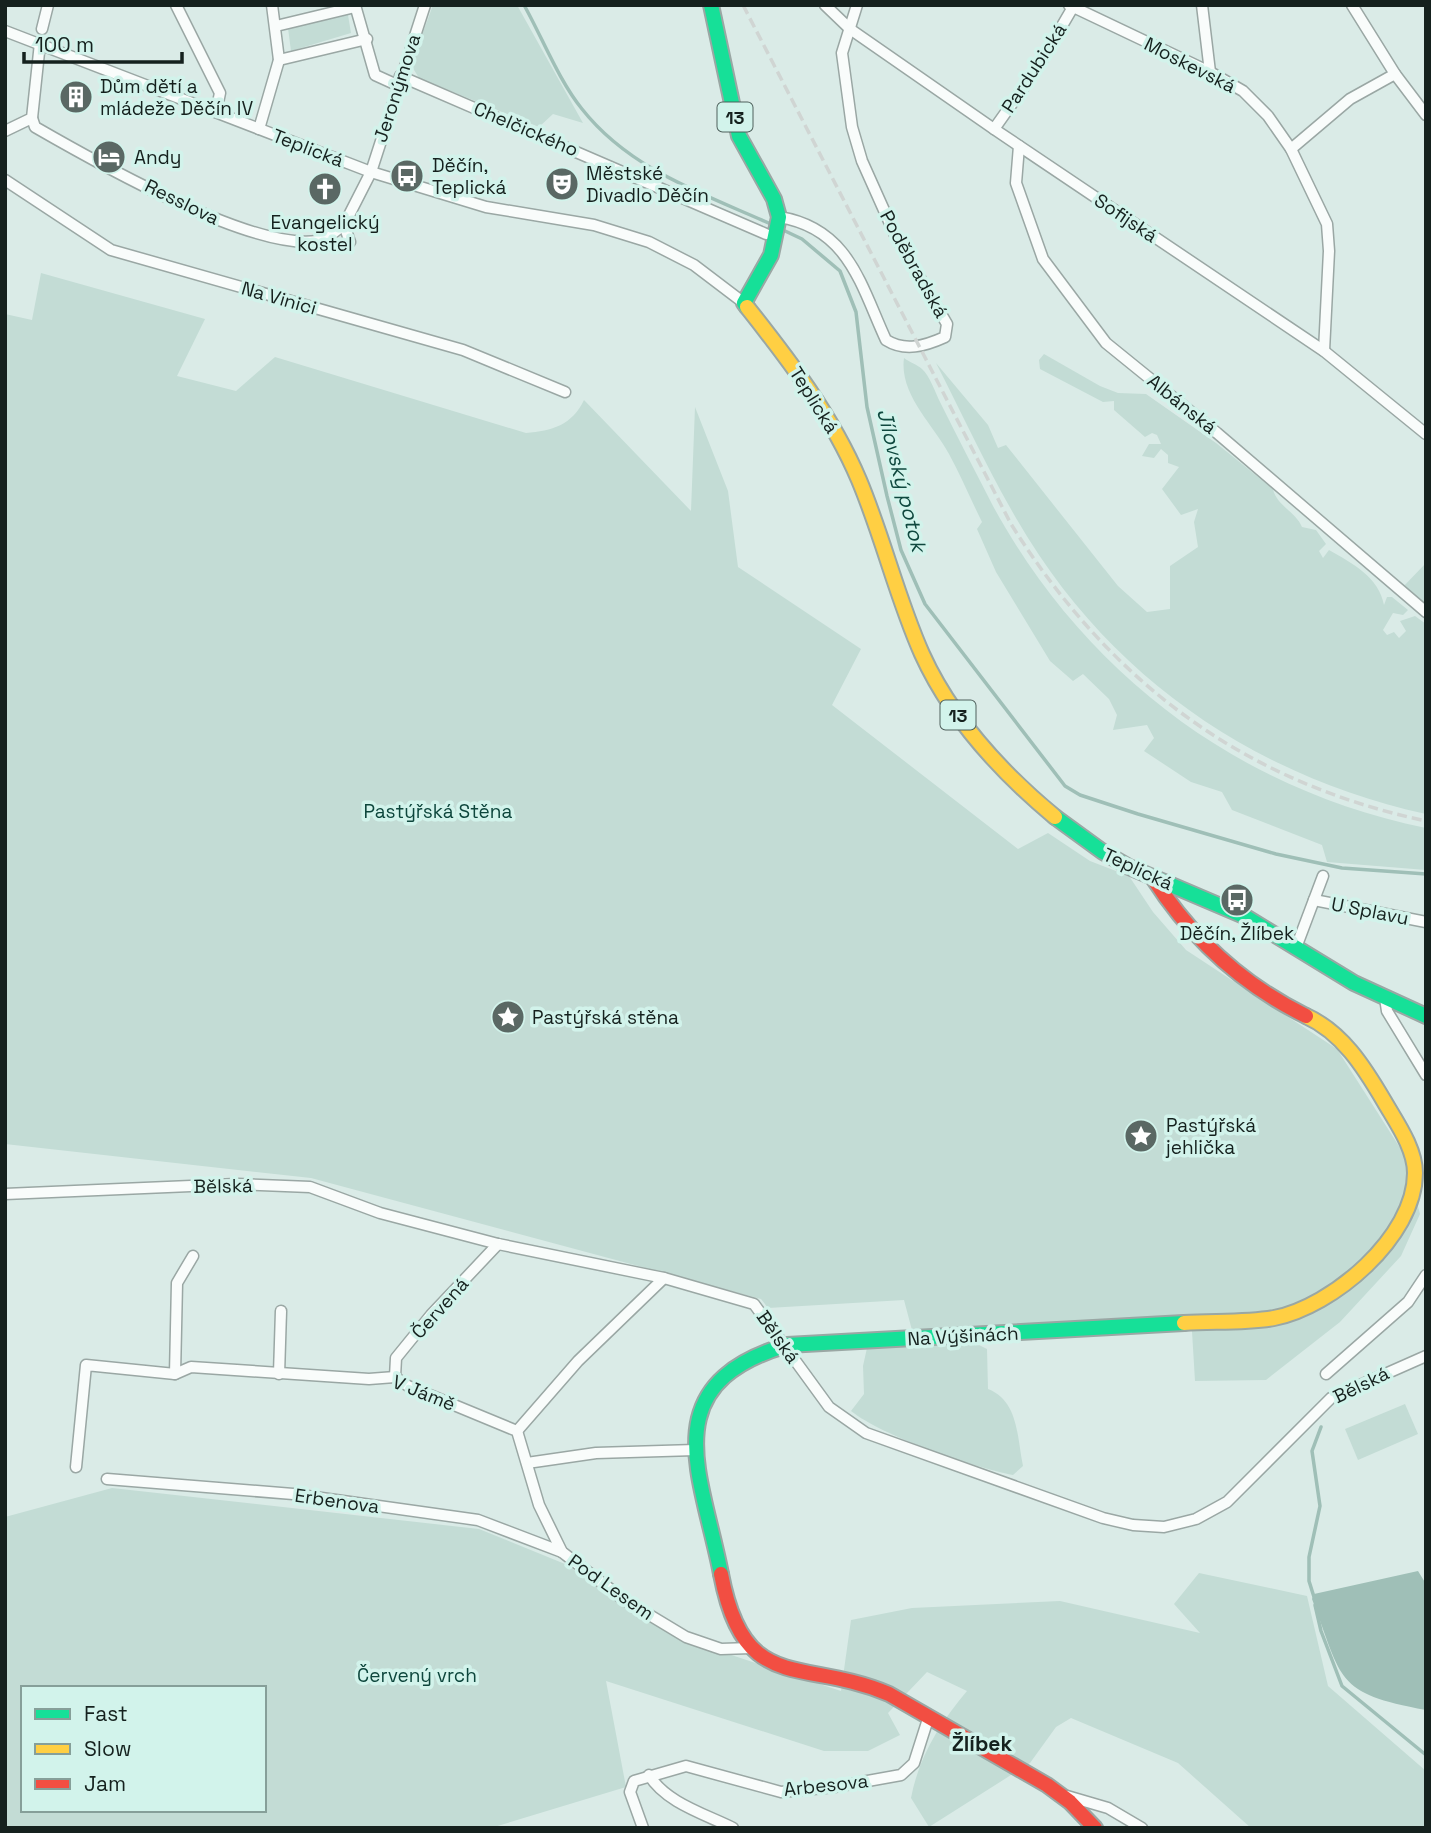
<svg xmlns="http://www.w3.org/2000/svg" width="1431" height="1833" font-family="'Space Grotesk',sans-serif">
	<rect width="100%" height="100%" fill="#daebe7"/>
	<g fill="#c3dcd5" fill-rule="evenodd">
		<polygon points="433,5 517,5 583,123 553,114 539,127 419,78 411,65"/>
		<polygon points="348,15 351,33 291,51 288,28"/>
		<path d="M41 273 205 319 177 376 236 391 275 357 526 433C552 431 572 425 584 400L691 511 695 407 728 491 738 567 861 649 832 705 1018 849 1048 833 1090 861 1129 876 1153 912 1186 950 1337 1049 1404 1154 1420 1214 1401 1256 1340 1322 1266 1380 1195 1381 1191 1315 913 1334 904 1300 768 1308 761 1299 311 1178 5 1144V314L32 320Z"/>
		<path d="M1044 354 1100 386 1118 393 1146 394 1216 443 1273 489C1276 505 1296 512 1302 527L1316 530 1326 544 1319 551 1323 558 1329 550C1352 563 1379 577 1384 605L1387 597H1392L1408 610 1403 615 1393 613 1383 630 1387 635 1394 632 1399 638 1406 631 1400 621 1415 616 1426 624V814C1267 779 1130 691 1039 555 999 495 969 427 936 363L988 425 998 448 1006 445 1118 586 1147 612 1170 609V566L1198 547 1194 522 1198 509 1181 515 1162 489 1179 467 1168 463V455L1161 449 1154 458 1142 456 1149 444H1161L1157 435 1152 433 1145 437 1114 410V401L1103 402 1040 369 1039 360Z"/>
		<path d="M904 358C909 362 918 365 922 369 930 376 935 392 940 402 957 436 975 471 993 506 1084 673 1238 790 1426 828V870L1327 862 1322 845 1232 810 1222 792 1191 782 1144 751 1154 738 1147 725 1113 730 1117 715 1109 699 1083 674 1073 681 1050 661 996 572 977 529 982 522C971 500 961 476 949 454 933 424 899 394 904 358Z"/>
		<polygon points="1426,563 1426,608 1402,588"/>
		<path d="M975 1343 987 1349 988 1389C1019 1401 1017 1438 1023 1466L1013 1475C973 1467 882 1436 851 1411L864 1394 863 1366 867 1348Z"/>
		<polygon points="1405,1404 1418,1434 1358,1460 1345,1429"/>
		<path d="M112 1488 479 1529 565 1564 656 1624 704 1646 841 1691 851 1620 912 1608 1060 1601 1200 1633 1174 1604 1199 1573 1307 1596 1328 1686 1426 1771V1828H1251L1178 1763 1071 1718 1056 1727 1030 1763 929 1827 911 1798C919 1756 940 1723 967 1691L927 1672 888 1713 900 1735 868 1751H824L606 1681 626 1787 491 1828H5V1517ZM23 1688H264V1810H23Z"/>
	</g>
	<path fill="#9fbfb7" d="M1418 1571 1426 1584V1710C1334 1693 1343 1680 1312 1599L1314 1594Z"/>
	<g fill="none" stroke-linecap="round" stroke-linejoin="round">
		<g stroke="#9fbfb7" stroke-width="3.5">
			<path d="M524 5C542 37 559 81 582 109 630 170 704 194 773 225"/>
			<polyline points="783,230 802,239 840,271 856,312 867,407 887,496 901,550 925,604 1065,786 1080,795 1138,814 1276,854 1342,868 1426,874"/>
			<polyline points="1314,1597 1309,1581 1309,1557 1320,1506 1312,1451 1321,1427"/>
			<polyline points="1315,1605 1321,1631 1342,1686 1426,1755"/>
		</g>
		<defs>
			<g id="street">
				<polyline points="176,5 220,93 216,112"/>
				<polyline points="355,5 375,75 397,85"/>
				<polyline points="825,5 850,29 994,129 1324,351 1426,434"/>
				<polyline points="1069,5 1210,72 1243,91 1268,116 1291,149 1327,224 1329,251 1324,351"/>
				<polyline points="1202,5 1210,72"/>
				<polyline points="1352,5 1395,74 1426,115"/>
				<polyline points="276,26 355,7"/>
				<polyline points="42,29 48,5"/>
				<polyline points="5,31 371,172 486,207 594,225 649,242 694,265 744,303"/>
				<polyline points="279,60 367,39"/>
				<polyline points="400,76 766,234"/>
				<path d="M32 118 35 127C94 161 252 251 317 241 327 240 336 230 344 225"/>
				<polyline points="259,129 279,60 272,5"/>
				<polyline points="994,129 1038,67 1073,7"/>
				<polyline points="5,131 32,118 40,43"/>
				<polyline points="1019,146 1016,183 1043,259 1106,343 1217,433 1426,612"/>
				<polyline points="1291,149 1350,99 1395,74"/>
				<polyline points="5,180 111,250 463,350 565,392"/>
				<path d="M779 217C849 228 861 286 886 340 905 352 925 346 945 337L947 324 896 237 862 161 852 127 842 53 857 5"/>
				<polyline points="350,242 344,225 371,172 425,5"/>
				<polyline points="1314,900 1426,922"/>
				<polyline points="1297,945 1323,876"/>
				<polyline points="1385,998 1387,1011 1426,1075"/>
				<polyline points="5,1194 237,1184 310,1187 380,1213 498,1244 664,1278 754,1304 829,1407 866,1433 1103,1518 1133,1525 1164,1527 1196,1519 1227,1502 1331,1398 1426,1356"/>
				<polyline points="175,1374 177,1283 193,1256"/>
				<polyline points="279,1374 281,1311"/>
				<polyline points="1326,1374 1408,1302 1426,1275"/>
				<polyline points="395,1377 396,1358 431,1315 498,1244"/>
				<polyline points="517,1431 578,1361 664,1278"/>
				<polyline points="527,1463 596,1453 695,1450"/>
				<polyline points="76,1467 86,1365 175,1374 191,1367 369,1379 395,1377 408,1386 517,1431 539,1505 562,1552 623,1599 686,1637 721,1649 751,1648"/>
				<polyline points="107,1479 293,1494 478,1520 562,1552"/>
				<path d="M649 1775C666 1803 705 1814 733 1828"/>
				<polyline points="1067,1796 1108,1808 1142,1828"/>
				<polyline points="643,1828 630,1792 634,1781 686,1766 781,1792 834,1787 901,1775 914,1763 928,1719"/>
			</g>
			<g id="fast">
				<polyline points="711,5 739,136 774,199 779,217 771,255 744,303 747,307"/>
				<polyline points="1055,817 1103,852 1129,867 1244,916 1354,983 1426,1016"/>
				<path d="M721 1574C702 1475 652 1385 787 1345L1184 1323"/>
			</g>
			<g id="slow">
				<path d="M747 307C789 360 832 416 859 480 883 537 897 598 922 654 951 718 1002 773 1055 817"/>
				<path d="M1184 1323C1213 1321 1245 1323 1274 1318 1332 1307 1415 1237 1415 1173 1415 1148 1396 1122 1384 1101 1364 1067 1342 1032 1306 1016"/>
			</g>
			<g id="jam">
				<path d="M1153 878C1192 939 1241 984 1306 1016"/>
				<path d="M721 1574C744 1696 802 1657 889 1694L1047 1785 1070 1802 1095 1828"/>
			</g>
		</defs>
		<use href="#street" stroke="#9aa7a4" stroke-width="13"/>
		<use href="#fast" stroke="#9aa7a4" stroke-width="18"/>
		<use href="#slow" stroke="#9aa7a4" stroke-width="18"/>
		<use href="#jam" stroke="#9aa7a4" stroke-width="18"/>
		<use href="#street" stroke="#f9fcfb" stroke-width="10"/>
		<use href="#fast" stroke="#16e098" stroke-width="14"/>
		<use href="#slow" stroke="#ffcf43" stroke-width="14"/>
		<use href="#jam" stroke="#f24e42" stroke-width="14"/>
		<path stroke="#d0d5d3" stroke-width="3.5" stroke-dasharray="10 5" stroke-linecap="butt" d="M743 5 1011 524C1110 682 1243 782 1426 821"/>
	</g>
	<defs>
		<symbol id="building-disc" viewBox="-11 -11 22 22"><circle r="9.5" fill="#5a6864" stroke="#d2f3eb"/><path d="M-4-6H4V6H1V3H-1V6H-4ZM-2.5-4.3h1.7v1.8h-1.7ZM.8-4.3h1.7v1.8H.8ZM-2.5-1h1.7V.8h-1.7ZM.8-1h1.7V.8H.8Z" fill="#fff"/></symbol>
		<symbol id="hotel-disc" viewBox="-11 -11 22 22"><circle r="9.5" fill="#5a6864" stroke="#d2f3eb"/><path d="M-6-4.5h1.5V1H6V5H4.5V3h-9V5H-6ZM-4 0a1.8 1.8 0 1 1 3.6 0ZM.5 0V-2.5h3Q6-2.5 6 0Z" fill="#fff"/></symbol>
		<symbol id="bus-disc" viewBox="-11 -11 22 22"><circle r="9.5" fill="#5a6864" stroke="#d2f3eb"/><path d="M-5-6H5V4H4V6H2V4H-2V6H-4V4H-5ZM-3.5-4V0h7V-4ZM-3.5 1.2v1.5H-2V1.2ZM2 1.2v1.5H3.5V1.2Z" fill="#fff"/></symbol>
		<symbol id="theatre-disc" viewBox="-11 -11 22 22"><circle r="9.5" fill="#5a6864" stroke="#d2f3eb"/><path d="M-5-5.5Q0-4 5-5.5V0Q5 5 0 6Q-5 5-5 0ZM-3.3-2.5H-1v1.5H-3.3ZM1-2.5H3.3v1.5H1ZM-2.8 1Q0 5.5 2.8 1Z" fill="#fff"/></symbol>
		<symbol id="church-disc" viewBox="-11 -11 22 22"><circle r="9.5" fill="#5a6864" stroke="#d2f3eb"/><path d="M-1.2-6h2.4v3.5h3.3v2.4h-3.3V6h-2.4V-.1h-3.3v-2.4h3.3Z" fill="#fff"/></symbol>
		<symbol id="sight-disc" viewBox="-11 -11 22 22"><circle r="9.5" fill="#5a6864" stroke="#d2f3eb"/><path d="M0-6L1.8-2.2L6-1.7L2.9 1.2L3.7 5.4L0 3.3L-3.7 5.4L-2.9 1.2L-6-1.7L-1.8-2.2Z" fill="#fff"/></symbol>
	</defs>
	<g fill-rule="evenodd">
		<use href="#building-disc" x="57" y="78" width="38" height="38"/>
		<use href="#hotel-disc" x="90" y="138" width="38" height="38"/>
		<use href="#bus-disc" x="388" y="157" width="38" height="38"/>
		<use href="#theatre-disc" x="543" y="165" width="38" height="38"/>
		<use href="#church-disc" x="306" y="170" width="38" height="38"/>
		<use href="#bus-disc" x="1218" y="881" width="38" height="38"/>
		<use href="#sight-disc" x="489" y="998" width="38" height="38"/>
		<use href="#sight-disc" x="1122" y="1117" width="38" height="38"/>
	</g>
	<g text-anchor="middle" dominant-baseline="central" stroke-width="7" stroke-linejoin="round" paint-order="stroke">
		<g fill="#d2f3eb" stroke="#4e605c" stroke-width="2">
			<rect x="717.5" y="102.5" width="35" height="29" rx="5"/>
			<rect x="940.5" y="700.5" width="35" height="29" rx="5"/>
		</g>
		<g font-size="18" font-weight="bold" fill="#15211e">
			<text x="735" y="117">13</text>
			<text x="958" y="715">13</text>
		</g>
		<g font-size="19" fill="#15211e" stroke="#d2f3eb">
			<text transform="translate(1190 65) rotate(27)">Moskevská</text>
			<text transform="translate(1034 68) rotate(-57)">Pardubická</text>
			<text transform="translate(397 88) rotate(-72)">Jeronýmova</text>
			<text transform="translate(526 129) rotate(23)">Chelčického</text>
			<text transform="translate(308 148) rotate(21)">Teplická</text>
			<text transform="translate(182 202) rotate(26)">Resslova</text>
			<text transform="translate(1126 218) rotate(34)">Sofijská</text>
			<text transform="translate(914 264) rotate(61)">Poděbradská</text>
			<text transform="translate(279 298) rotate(16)">Na Vinici</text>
			<text transform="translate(814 400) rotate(58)">Teplická</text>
			<text transform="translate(1182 404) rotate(39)">Albánská</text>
			<text transform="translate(1138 869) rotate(25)">Teplická</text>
			<text transform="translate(1370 911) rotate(11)">U Splavu</text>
			<text transform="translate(223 1186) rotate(-1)">Bělská</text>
			<text transform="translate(440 1308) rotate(-48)">Červená</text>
			<text transform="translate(963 1336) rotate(-3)">Na Výšinách</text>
			<text transform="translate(778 1337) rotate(55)">Bělská</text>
			<text transform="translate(1361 1385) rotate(-26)">Bělská</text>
			<text transform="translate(424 1393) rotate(22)">V Jámě</text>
			<text transform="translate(337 1501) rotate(8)">Erbenova</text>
			<text transform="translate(611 1587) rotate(35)">Pod Lesem</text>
			<text transform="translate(826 1785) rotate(-6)">Arbesova</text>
		</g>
		<g font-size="19" fill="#15211e" stroke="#d2f3eb" text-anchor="start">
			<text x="100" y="86">Dům dětí a<tspan x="100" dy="22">mládeže Děčín IV</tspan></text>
			<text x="134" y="157">Andy</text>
			<text x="432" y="165">Děčín,<tspan x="432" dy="22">Teplická</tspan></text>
			<text x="586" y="173">Městské<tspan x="586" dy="22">Divadlo Děčín</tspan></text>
			<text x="325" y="222" text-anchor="middle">Evangelický<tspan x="325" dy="22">kostel</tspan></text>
			<text x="1237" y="933" text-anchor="middle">Děčín, Žlíbek</text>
			<text x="532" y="1017">Pastýřská stěna</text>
			<text x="1166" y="1125">Pastýřská<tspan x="1166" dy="22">jehlička</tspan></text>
		</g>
		<g font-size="19" fill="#0d463c" stroke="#d2f3eb">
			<text x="438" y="811">Pastýřská Stěna</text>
			<text x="417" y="1675">Červený vrch</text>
		</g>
		<g font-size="21" font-style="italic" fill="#0f483e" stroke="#d2f3eb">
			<text transform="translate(902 480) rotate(76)">Jílovský potok</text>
		</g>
		<g font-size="21" font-weight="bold" fill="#15211e" stroke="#d2f3eb">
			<text x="982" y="1743">Žlíbek</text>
		</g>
	</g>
	<rect width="1431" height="1833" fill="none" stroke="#15211e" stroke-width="14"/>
	<rect x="21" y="1686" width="245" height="126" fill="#d2f3eb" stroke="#869f99" stroke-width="2"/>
	<rect x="35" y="1709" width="35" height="10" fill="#16e098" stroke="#869f99" stroke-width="2"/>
	<text x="84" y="1721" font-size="21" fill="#15211e">Fast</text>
	<rect x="35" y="1744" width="35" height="10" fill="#ffcf43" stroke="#869f99" stroke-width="2"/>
	<text x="84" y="1756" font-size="21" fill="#15211e">Slow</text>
	<rect x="35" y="1779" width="35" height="10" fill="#f24e42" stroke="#869f99" stroke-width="2"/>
	<text x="84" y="1791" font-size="21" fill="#15211e">Jam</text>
	<path d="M24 52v10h158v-10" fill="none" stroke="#15211e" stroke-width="3.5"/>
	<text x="35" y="52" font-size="21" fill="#15211e" stroke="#d2f3eb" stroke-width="5" paint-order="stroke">100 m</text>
</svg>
